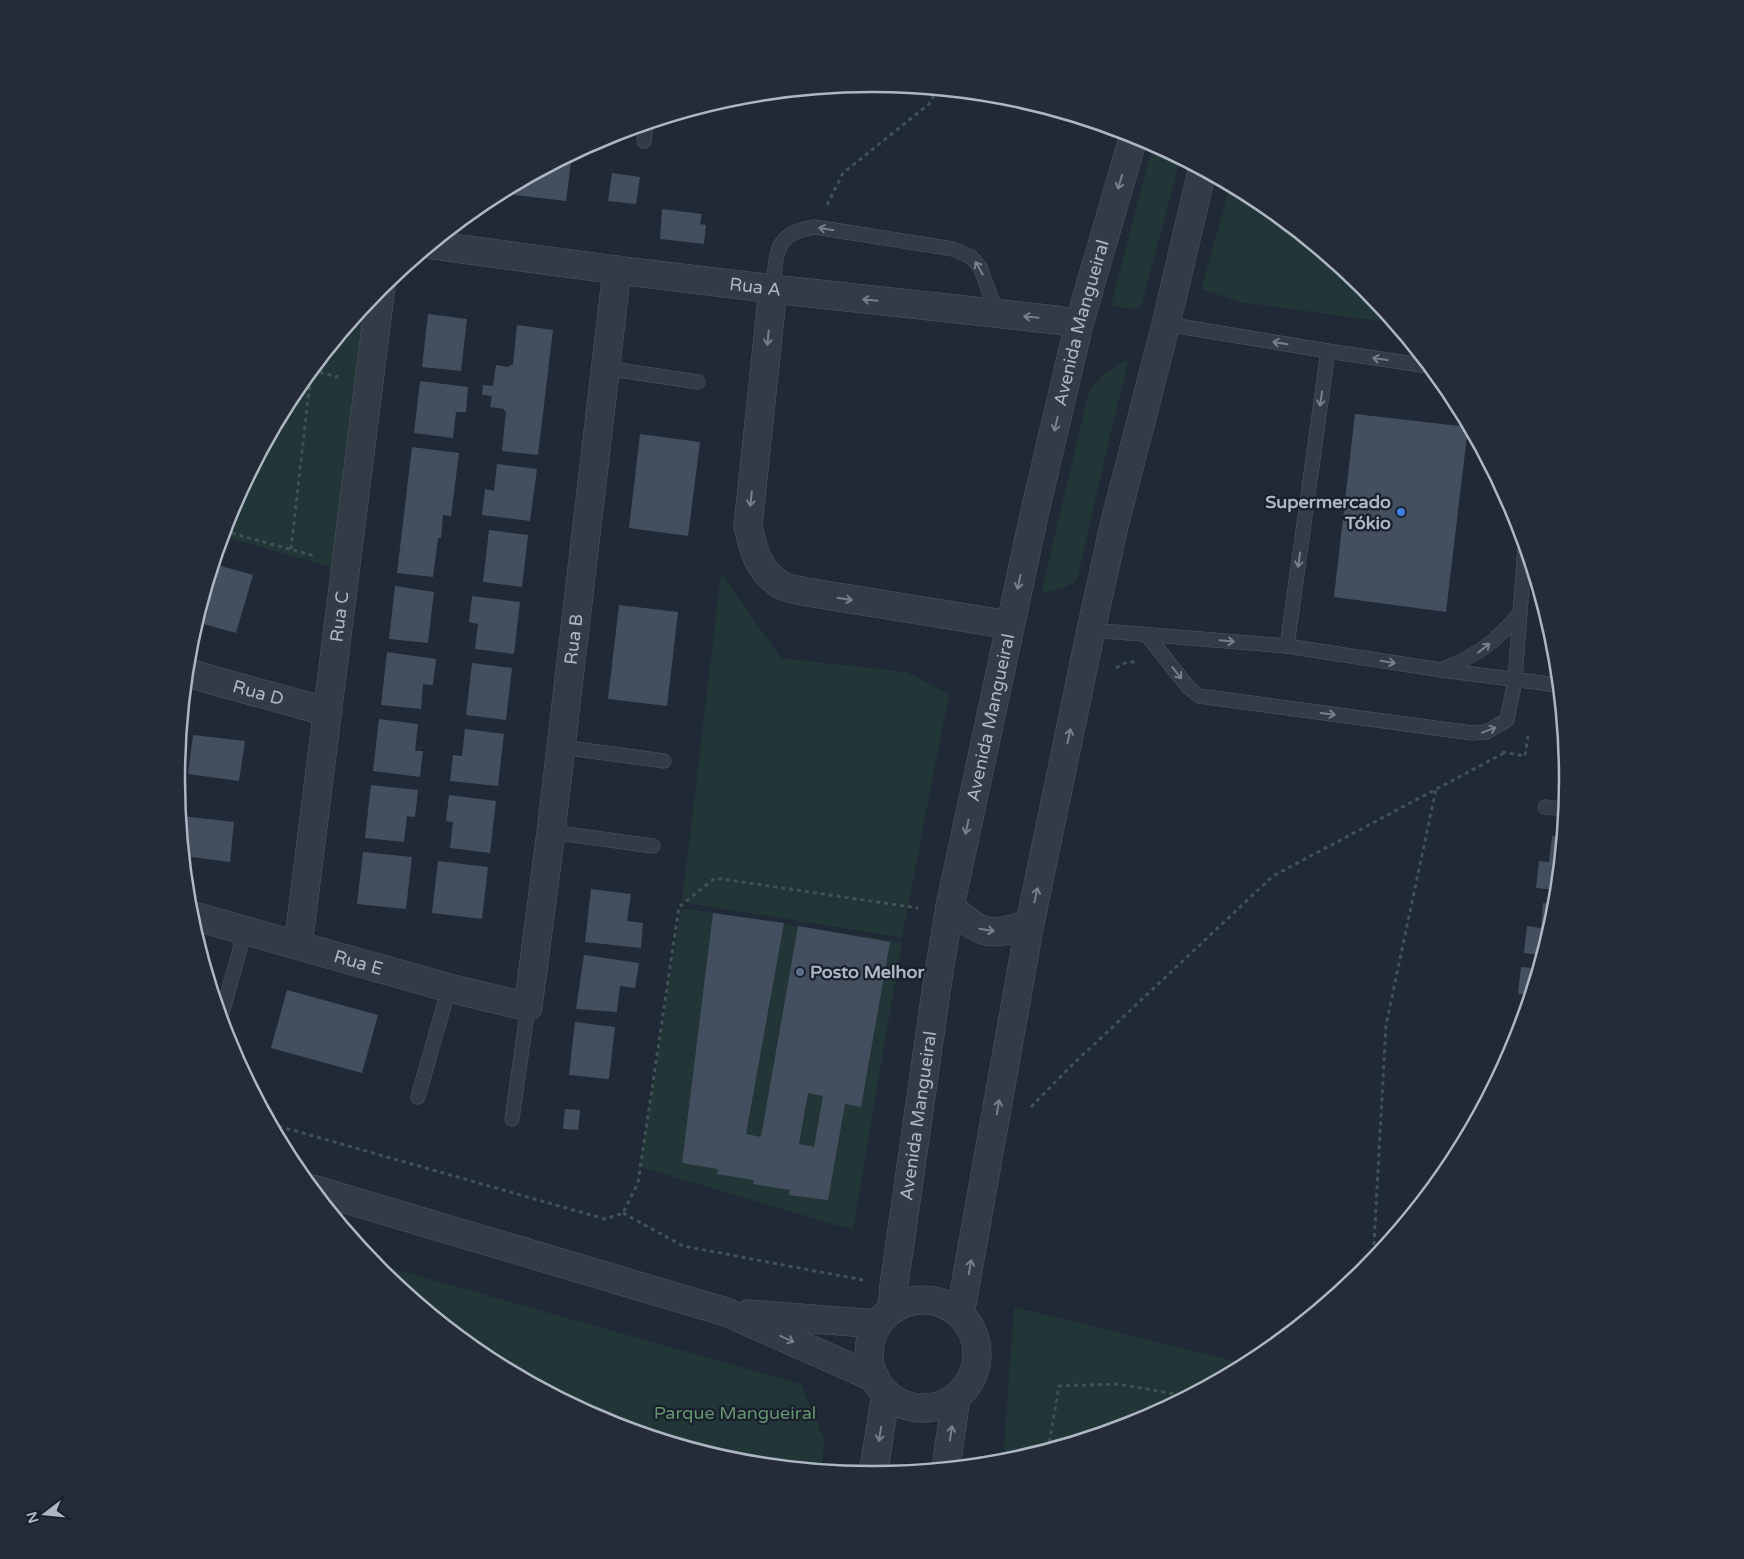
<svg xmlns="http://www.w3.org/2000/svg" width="1744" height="1559" font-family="'Varela Round',sans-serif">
	<rect width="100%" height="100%" fill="#202936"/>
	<g fill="#223537">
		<polygon points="1153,145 1180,159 1141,308 1132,309 1113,306 1112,300"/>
		<polygon points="1230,186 1259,201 1364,288 1393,323 1239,302 1201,289"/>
		<polygon points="368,303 334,568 222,536 229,513 294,393"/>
		<polygon points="1126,360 1128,364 1112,427 1077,580 1067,586 1041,594 1089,391 1104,374"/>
		<polygon points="721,573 781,658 907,672 949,694 902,938 682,902"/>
		<polygon points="681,908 902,942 853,1230 640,1167"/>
		<polygon points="373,1263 801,1384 824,1439 822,1470 736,1462 605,1422 485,1358 380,1271"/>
		<polygon points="1014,1307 1247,1364 1138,1422 1003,1462"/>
	</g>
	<g fill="#434f5e" fill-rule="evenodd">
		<polygon points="561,161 571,162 566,201 514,195 515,185"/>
		<polygon points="612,173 640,177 636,204 608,201"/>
		<polygon points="662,209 702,214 700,224 706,225 704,244 660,239"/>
		<polygon points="428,314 467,319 461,371 422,367"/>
		<polygon points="517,325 553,330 538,455 502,451 506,411 504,411 504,409 490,407 492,396 482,395 483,385 493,386 496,365 509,367 510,365 513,365"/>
		<polygon points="420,381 468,387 466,412 456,412 453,438 414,433"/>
		<polygon points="1355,414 1468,427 1446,612 1334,597"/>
		<polygon points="640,434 700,442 688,536 629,528"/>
		<polygon points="412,447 459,453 451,516 443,515 441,538 438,538 433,577 397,573"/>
		<polygon points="497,464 537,469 530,521 482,515 485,489 494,491"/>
		<polygon points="489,530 528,535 522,587 483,582"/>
		<polygon points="214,564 253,575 236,633 196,622"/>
		<polygon points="395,586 434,592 428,643 389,639"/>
		<polygon points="472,596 520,602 514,654 475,649 478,624 469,622"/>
		<polygon points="619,605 678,612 667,706 608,699"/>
		<polygon points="387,652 436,659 433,685 423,684 421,709 381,705"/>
		<polygon points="472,663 512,668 506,720 466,715"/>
		<polygon points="379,719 418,724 415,751 423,751 420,777 373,771"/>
		<polygon points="465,729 504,734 498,786 450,781 453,755 462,756"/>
		<polygon points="193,735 245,741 239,781 188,774"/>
		<polygon points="371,785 418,790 415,817 407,816 404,842 365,838"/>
		<polygon points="449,795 496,801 490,853 450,848 453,822 446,821"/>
		<polygon points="182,816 234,822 230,862 184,856 181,827"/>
		<polygon points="1552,836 1562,838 1557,890 1536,888 1539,861 1549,862"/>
		<polygon points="363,852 412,857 406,909 357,904"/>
		<polygon points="438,861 488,867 482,919 432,913"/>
		<polygon points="591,889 631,894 627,921 643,923 641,948 585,942"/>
		<polygon points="1543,903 1555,904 1554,916 1542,955 1524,953 1527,926 1541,928"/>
		<path d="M713 913 784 923 746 1134 761 1137 798 926 890 942 861 1107 845 1104 828 1200 789 1195 790 1190 753 1184 754 1180 717 1174 718 1169 682 1163ZM808 1093 823 1096 814 1147 799 1144Z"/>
		<polygon points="584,955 639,963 635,988 620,986 617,1012 576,1009"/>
		<polygon points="1521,967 1538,969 1530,995 1518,994"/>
		<polygon points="287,990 378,1015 362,1073 271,1048"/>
		<polygon points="575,1022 615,1027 609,1078 607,1079 569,1075"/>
		<polygon points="565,1109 580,1110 578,1130 563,1129"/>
	</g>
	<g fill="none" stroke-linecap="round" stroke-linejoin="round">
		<defs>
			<g id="service">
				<polyline points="644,141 646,124"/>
				<path d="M773 289C777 253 773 233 815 227L953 249 971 257 980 267 997 313"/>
				<polyline points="1166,324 1328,351 1428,366"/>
				<polyline points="605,368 698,382"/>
				<polyline points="1091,630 1287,646 1441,670 1558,685"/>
				<polyline points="1147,635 1188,687 1199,696 1472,733 1486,732 1507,720 1515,680 1525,546"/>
				<polyline points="1287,646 1328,351"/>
				<path d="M1441 670C1476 656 1496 642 1519 614"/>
				<polyline points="561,747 664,761"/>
				<polyline points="1545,807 1565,809"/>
				<polyline points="551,832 653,846"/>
				<polyline points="221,1017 245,931"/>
				<polyline points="418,1097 449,988"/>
				<polyline points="512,1119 528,1007"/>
			</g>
			<g id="minor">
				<path id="s1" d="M432 245 617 270 773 289 1057 320 1079 324"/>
				<path d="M773 289 748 526C753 549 758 571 781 585 788 589 799 590 807 592L1010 625"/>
				<path id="s2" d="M187 673 328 712"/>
				<path id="s3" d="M190 915 449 988 528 1007 551 832 617 270"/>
				<path id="s4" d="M298 945 381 287"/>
			</g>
			<g id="tertiary">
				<path d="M950 906C980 935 991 938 1030 923"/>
				<polyline points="312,1189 726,1312 875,1378"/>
				<circle cx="923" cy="1354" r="54"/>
				<path id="s5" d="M892 1309 894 1285 937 985 950 906 1035 511 1079 324 1134 135"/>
				<polyline points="748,1314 878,1324"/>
				<polyline points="960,1315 1030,923 1091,630 1114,526 1166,324 1202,171"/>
				<polyline points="946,1468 956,1397"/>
				<polyline points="873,1475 886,1393"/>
			</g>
		</defs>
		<use href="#service" stroke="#4e5661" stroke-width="15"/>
		<use href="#minor" stroke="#4e5661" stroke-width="29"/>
		<use href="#tertiary" stroke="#4e5661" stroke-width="29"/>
		<g stroke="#3f5254" stroke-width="3" stroke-dasharray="4 4" stroke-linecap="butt">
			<polyline points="827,205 843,173 929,104 937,90"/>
			<polyline points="312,370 338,377"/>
			<polyline points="224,531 315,556"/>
			<polyline points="291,549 311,372"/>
			<polyline points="1116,668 1127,662 1136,662"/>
			<polyline points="1502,752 1525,756 1528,736"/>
			<polyline points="1031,1107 1070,1067 1273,876 1504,753"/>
			<polyline points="271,1124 605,1219 623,1213 638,1183 679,907 715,878 918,908"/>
			<polyline points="623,1213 683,1246 863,1280"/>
			<polyline points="1373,1261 1386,1025 1436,789"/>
			<polyline points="1048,1450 1059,1386 1118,1384 1187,1396"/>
		</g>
		<use href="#service" stroke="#333b46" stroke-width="14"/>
		<use href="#minor" stroke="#333b46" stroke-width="28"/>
		<use href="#tertiary" stroke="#333b46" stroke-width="28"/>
	</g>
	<defs><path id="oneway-shaft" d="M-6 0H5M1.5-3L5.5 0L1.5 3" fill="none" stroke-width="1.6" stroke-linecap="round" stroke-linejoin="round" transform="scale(1.25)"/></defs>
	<g stroke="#767f8b">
		<use href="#oneway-shaft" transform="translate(1120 182) rotate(106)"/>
		<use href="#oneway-shaft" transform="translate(826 229) rotate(-171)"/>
		<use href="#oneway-shaft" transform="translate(979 268) rotate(-120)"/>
		<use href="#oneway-shaft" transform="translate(870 300) rotate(-174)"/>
		<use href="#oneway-shaft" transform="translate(1031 317) rotate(-174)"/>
		<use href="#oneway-shaft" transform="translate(768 338) rotate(96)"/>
		<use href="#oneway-shaft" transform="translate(1280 343) rotate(-170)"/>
		<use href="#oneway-shaft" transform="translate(1380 359) rotate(-172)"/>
		<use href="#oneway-shaft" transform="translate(1321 399) rotate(98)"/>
		<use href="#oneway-shaft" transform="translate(1056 424) rotate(103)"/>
		<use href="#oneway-shaft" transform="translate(751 499) rotate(96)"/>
		<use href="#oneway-shaft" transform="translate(1299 560) rotate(98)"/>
		<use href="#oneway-shaft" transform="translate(1019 582) rotate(102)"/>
		<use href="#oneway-shaft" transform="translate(845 599) rotate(9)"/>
		<use href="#oneway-shaft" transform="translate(1227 641) rotate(5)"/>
		<use href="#oneway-shaft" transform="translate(1484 648) rotate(-38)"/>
		<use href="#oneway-shaft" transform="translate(1388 662) rotate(9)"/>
		<use href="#oneway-shaft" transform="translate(1177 673) rotate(51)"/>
		<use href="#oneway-shaft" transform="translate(1328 714) rotate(7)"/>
		<use href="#oneway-shaft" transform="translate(1489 730) rotate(-20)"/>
		<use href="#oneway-shaft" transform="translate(1069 736) rotate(-78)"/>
		<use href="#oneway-shaft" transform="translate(967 827) rotate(102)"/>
		<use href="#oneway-shaft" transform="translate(1036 895) rotate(-78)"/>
		<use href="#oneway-shaft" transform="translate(987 930) rotate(9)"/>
		<use href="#oneway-shaft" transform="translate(998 1107) rotate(-80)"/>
		<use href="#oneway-shaft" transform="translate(970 1267) rotate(-80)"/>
		<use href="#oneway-shaft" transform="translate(787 1339) rotate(24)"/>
		<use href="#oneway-shaft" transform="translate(951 1433) rotate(-82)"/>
		<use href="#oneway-shaft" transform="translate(880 1434) rotate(99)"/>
	</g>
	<circle fill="#3f7fe0" stroke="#19202b" stroke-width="2" cx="1401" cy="512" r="5"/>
	<circle fill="#5c6f8a" stroke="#19202b" stroke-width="2" cx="800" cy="972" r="5"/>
	<g text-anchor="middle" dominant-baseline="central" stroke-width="4.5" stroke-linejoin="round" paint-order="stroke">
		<g font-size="18" fill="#adb6c3" stroke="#19202b">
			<text stroke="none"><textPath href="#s1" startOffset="326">Rua A</textPath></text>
			<text stroke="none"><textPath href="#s5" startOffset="1005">Avenida Mangueiral</textPath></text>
			<text stroke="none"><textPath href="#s4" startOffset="331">Rua C</textPath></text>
			<text stroke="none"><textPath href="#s3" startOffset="721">Rua B</textPath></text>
			<text stroke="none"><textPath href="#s2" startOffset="74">Rua D</textPath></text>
			<text stroke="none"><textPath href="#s5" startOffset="600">Avenida Mangueiral</textPath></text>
			<text stroke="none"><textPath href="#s3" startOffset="175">Rua E</textPath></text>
			<text stroke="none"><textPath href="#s5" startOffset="195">Avenida Mangueiral</textPath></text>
		</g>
		<g font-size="18" font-weight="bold" fill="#adb6c3" stroke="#19202b" text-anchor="end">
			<text x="1391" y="502">Supermercado<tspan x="1391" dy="21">Tókio</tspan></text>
			<text x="810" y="972" text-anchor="start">Posto Melhor</text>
		</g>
		<g font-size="18" fill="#66936f" stroke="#19202b">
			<text x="735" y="1413">Parque Mangueiral</text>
		</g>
	</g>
	<path d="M0 0H1744V1559H0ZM185 779a687 687 0 1 1 1374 0a687 687 0 1 1-1374 0Z" fill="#252c37" fill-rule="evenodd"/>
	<path fill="none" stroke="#adb6c3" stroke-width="2.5" d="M185 779a687 687 0 1 1 1374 0a687 687 0 1 1-1374 0Z"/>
	<g transform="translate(45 1514) rotate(254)" stroke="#19202b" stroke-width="4" paint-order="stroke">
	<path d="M0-4L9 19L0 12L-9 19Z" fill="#adb6c3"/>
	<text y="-8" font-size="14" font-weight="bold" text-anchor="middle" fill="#adb6c3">N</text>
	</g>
</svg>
